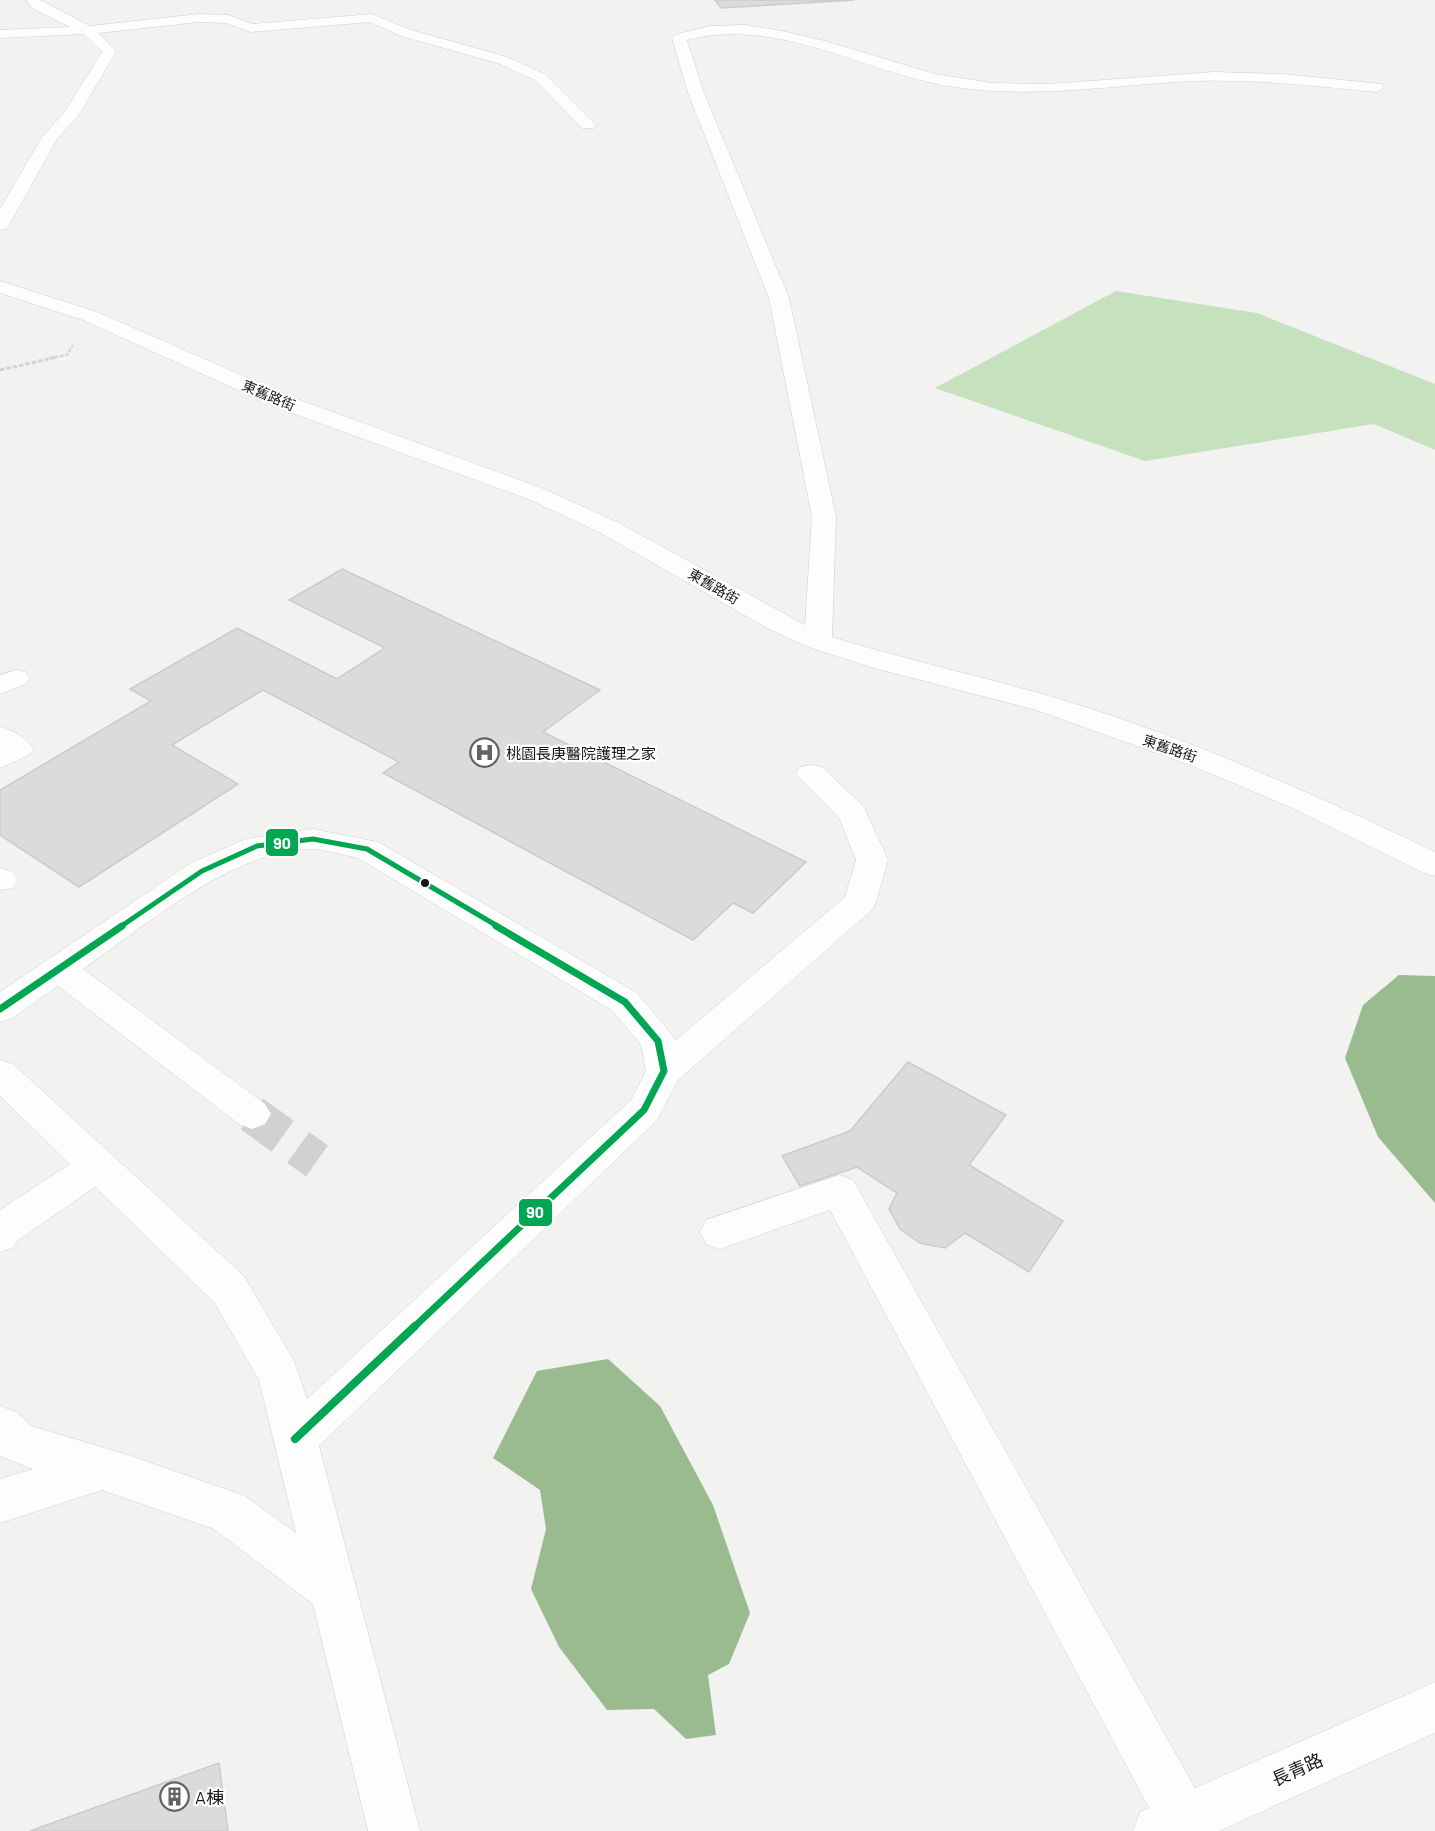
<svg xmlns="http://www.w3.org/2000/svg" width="1435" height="1831" font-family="Barlow,'Noto Sans TC',sans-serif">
	<rect width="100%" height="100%" fill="#f2f3f1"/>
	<polygon fill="#c6e1bd" points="1116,291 1257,313 1435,384 1435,450 1374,424 1145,461 935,388"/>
	<g fill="#9abb8f">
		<polygon points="1399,975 1435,976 1435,1203 1378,1137 1345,1058 1363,1005"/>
		<polygon points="608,1359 660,1406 713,1505 750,1613 729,1664 708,1675 716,1735 686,1739 654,1709 607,1710 559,1647 531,1589 546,1529 540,1490 493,1458 537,1371"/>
	</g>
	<g fill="#dbdcda" stroke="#cbccca" stroke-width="1.5">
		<polygon points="715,0 854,0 721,8"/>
		<polygon points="342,569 600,690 543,732 806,862 753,913 733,903 693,940 383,773 399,762 263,690 172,745 238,784 79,887 0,835 0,790 151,701 130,689 237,628 337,679 385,648 289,600"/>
		<polygon points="908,1062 1006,1115 969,1165 1063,1221 1029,1272 965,1233 945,1248 920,1243 900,1229 889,1209 897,1193 857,1167 800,1186 782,1156 850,1131"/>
		<polygon points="219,1763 228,1831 30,1831"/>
	</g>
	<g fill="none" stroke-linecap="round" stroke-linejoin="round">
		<polyline stroke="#d1d2d0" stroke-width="38" stroke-dasharray="38 19" stroke-linecap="butt" points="252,1114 317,1161"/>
		<defs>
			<g id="minor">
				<polygon points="26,0 40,0 90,26 199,14 228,15 252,24 372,14 411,30 507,57 545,74 596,125 594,128 582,128 535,80 497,63 401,36 370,22 251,32 226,23 199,22 99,33 116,52 78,116 57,139 9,225 6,229 0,230 0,209 42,137 64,113 102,52 84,34 0,38 0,30 70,27 32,8"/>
				<path d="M745 25 782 31 825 41 935 74 992 83 1049 84 1214 72 1284 74 1381 84 1384 87 1381 90 1376 92C1316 86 1256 79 1195 81 1107 85 1021 102 933 83 852 65 772 18 687 40L704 93 789 298 836 517 832 637C906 660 981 676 1056 698 1187 737 1312 793 1435 852V876L1424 873 1288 806 1190 765 1036 710 874 668 808 647 767 628 599 532 528 499 273 406 83 320 0 293V281L97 312 289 396 544 489 617 522 805 625 812 517 769 298 688 93 672 38 674 35 710 26Z"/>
				<polygon points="16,670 26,672 30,678 26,684 0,694 0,675"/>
				<path d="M0 727C13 730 26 738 34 749L29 755 0 768Z"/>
				<path d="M811 765 822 767 864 807 888 860 876 902 872 910 678 1080 657 1120 319 1446 420 1831H368L313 1604 214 1529 102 1490 0 1523V1479L33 1469 0 1456V1406L16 1412 31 1426 128 1455 245 1496 296 1533 259 1380 214 1302 95 1187 17 1241 14 1247 0 1252V1210L70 1164 0 1096V1060L13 1064 244 1276 294 1361 307 1399 631 1100 646 1071 641 1045 613 1011 358 858C344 855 327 850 313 849 235 848 145 926 83 969L265 1104 271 1114 265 1124 252 1129 239 1124 58 986 12 1018 0 1022V992L191 863 246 839 313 829 378 842 637 993 676 1040 845 897 856 860 839 818 796 774 800 767Z"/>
				<polygon points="0,868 13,872 18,880 13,888 0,890"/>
				<polygon points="839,1175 853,1180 1195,1788 1435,1682 1435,1733 1219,1831 1133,1831 1140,1812 1149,1808 830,1210 720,1249 706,1244 700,1232 706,1220"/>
			</g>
		</defs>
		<use href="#minor" stroke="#cfd0ce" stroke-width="1"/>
		<polyline stroke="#d2d3d2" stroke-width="2" stroke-dasharray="4 1.5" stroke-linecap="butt" points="49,358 67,355 73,345"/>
		<polyline stroke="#d2d3d2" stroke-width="3" stroke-dasharray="4.5 2" stroke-linecap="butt" points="0,370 57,357"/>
		<use href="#minor" fill="#fdfdfd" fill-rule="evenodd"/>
		<defs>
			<polyline id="bus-1-far2" points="120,927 202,871 257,846 313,839 367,849 499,927"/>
			<g id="bus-1-far1">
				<polyline points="0,1009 122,926"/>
				<polyline points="414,1327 644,1110 664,1071 658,1041 625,1002 496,926"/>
			</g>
			<polyline id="bus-1" points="295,1439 415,1326"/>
		</defs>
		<use href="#bus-1-far2" stroke="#fff" stroke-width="9"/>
		<use href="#bus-1-far1" stroke="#fff" stroke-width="11"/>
		<use href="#bus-1" stroke="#fff" stroke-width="13"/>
		<use href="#bus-1-far2" stroke="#00a651" stroke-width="5"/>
		<use href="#bus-1-far1" stroke="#00a651" stroke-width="7"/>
		<use href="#bus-1" stroke="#00a651" stroke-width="8"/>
	</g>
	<defs>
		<symbol id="hospital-ring" viewBox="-11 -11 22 22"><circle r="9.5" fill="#fff" stroke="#636462" stroke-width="1.5"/><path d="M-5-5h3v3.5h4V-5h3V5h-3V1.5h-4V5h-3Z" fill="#636462"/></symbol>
		<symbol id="building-ring" viewBox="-11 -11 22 22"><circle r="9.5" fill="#fff" stroke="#636462" stroke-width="1.5"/><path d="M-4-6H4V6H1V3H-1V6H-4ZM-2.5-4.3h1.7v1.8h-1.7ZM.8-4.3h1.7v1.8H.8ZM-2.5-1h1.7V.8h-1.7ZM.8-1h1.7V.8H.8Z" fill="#636462"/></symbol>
	</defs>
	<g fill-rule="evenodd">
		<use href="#hospital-ring" x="468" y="736" width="33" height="33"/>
		<use href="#building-ring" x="158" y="1780" width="33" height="33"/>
	</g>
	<circle fill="#161715" stroke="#fff" stroke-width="2" cx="425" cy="883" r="5"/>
	<g text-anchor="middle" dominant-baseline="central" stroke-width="4.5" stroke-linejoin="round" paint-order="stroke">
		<g font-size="14" fill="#161715" stroke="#fff">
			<text transform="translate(269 395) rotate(23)">東舊路街</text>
			<text transform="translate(714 586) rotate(30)">東舊路街</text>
			<text transform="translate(1170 748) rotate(19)">東舊路街</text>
		</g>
		<g font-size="15" fill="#161715" stroke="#fff" text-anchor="start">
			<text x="506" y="753">桃園長庚醫院護理之家</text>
		</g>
		<g font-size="18" fill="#161715" stroke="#fff">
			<text transform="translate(1297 1769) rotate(-24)">長青路</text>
		</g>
		<g font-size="18" fill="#161715" stroke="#fff" text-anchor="start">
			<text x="195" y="1797">A棟</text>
		</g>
	</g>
	<g stroke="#fff" stroke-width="2">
		<rect x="265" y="828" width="34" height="29" rx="6" fill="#00a651"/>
		<rect x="518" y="1198" width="35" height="29" rx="6" fill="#00a651"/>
	</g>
	<g font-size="16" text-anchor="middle" font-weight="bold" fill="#fff">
		<text x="282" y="849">90</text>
		<text x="535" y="1218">90</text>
	</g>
</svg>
